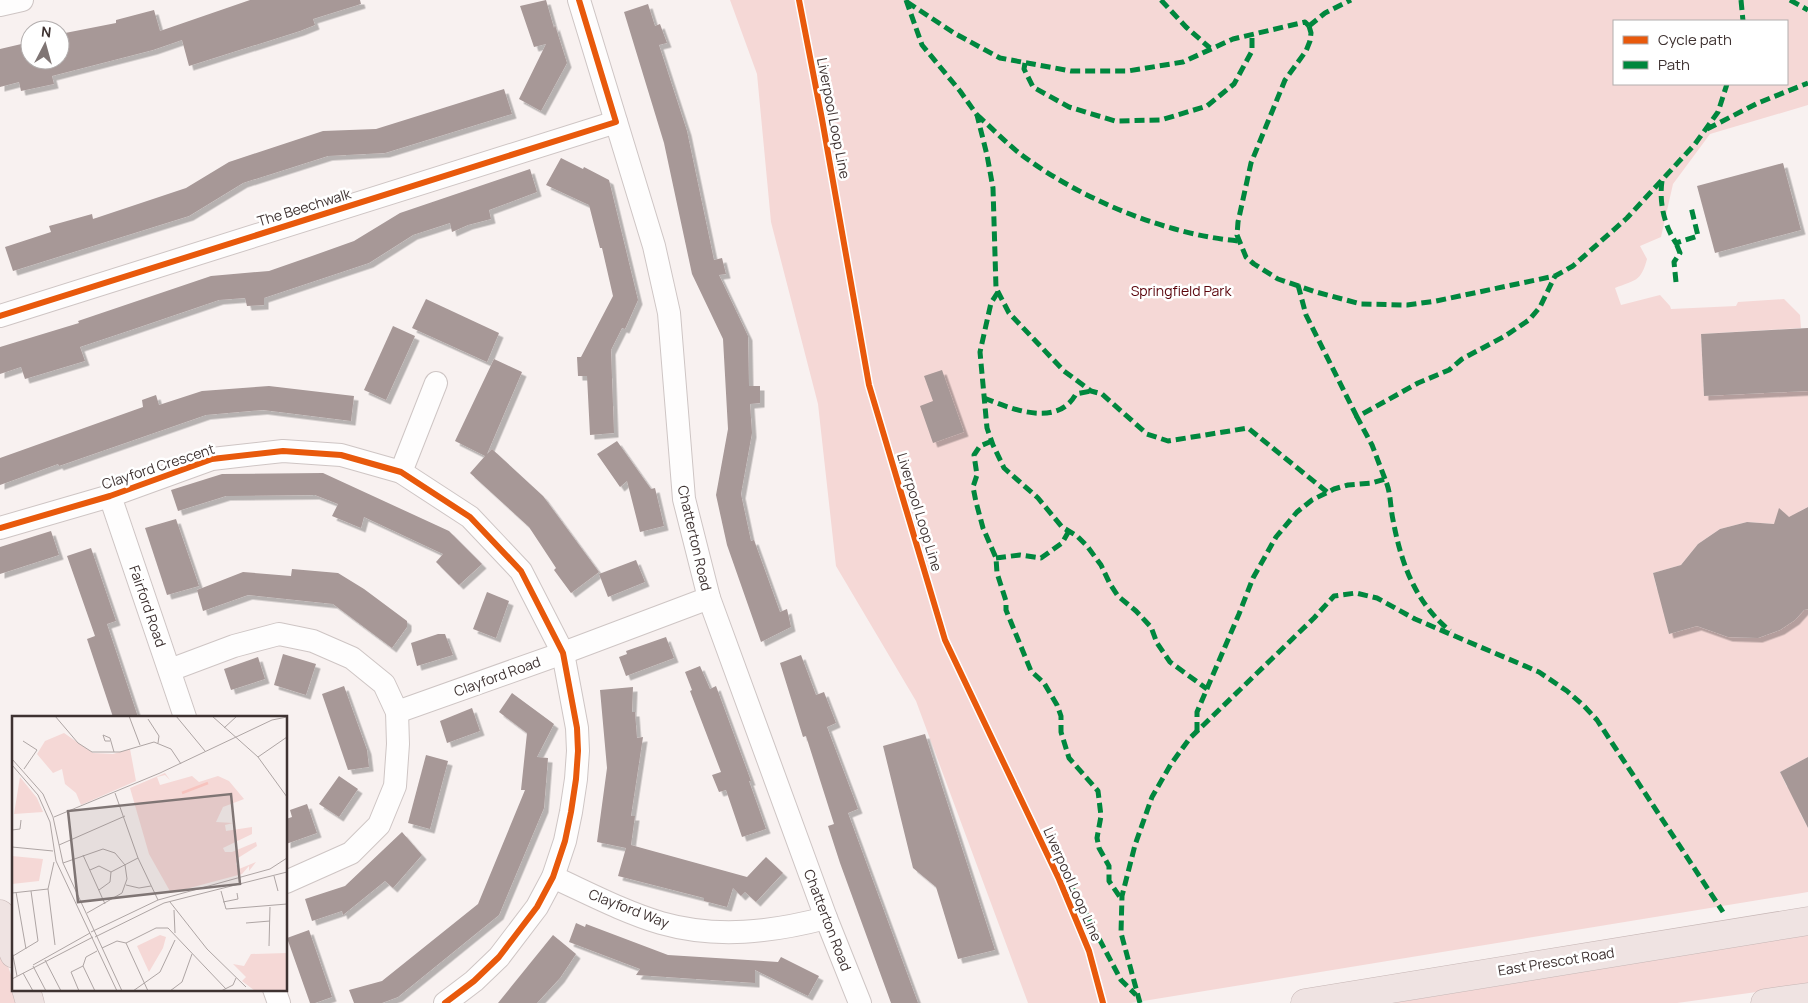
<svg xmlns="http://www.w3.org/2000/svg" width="1808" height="1003" font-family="Manrope,sans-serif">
	<defs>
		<filter id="shadow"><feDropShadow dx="4.5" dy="4.5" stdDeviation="0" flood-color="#0004"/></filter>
	</defs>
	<rect width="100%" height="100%" fill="#f8f1f0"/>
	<g fill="#f5d8d6" fill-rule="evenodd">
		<path d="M730 0H1808V105L1710 134 1673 184 1661 237 1640 246 1647 259C1641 282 1635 280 1615 288L1621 305 1660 295 1670 306 1671 309 1736 306 1738 302 1784 299 1800 315 1801 328 1701 334 1704 396 1808 391V507L1800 511 1792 520 1774 524 1747 522 1720 529 1698 544 1681 565 1653 573 1657 589 1666 587 1673 614 1665 617 1669 634 1697 626 1728 637 1758 638 1780 630 1795 620 1804 610 1808 609V757L1780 772 1787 787 1792 785 1804 811 1800 813 1808 828V892L1131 1003H1028L916 701 836 566 818 404 771 222 757 74ZM1614 21H1787V84H1614Z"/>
		<polygon points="1808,935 1808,985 1677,1003 1393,1003"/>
		<polygon points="0,942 14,984 14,989 20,1003 0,1003"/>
	</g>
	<g fill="#a79897" filter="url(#shadow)">
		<polygon points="250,0 360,0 361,4 313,19 315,25 300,31 189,66 182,40 153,50 52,76 54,84 21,91 19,82 0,87 0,49 30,42 30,60 60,60 60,34 116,23 116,20 154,10 160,31"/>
		<polygon points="546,0 554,28 555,25 567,63 541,111 519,99 546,44 534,47 520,6"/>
		<polygon points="648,4 655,26 660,24 667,43 659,45 687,131 714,260 722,258 726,274 719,275 748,336 749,386 760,386 760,403 750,404 752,433 741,494 751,541 754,540 780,612 787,609 791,627 761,642 727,545 716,495 728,429 723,339 692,274 664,143 624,12"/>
		<polygon points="504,89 512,114 385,153 328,156 243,183 189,216 13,271 5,247 51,232 49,226 92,214 93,219 186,188 229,162 323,131 376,129"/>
		<polygon points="561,158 583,169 584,167 609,180 638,300 625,329 622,328 611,350 614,433 590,435 587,376 578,376 577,357 581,357 613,296 602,248 600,248 589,205 546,185"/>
		<polygon points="1783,163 1801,230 1715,253 1697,186"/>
		<polygon points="530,169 537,192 489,210 491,219 468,225 452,232 450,223 413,235 369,263 264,298 264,305 247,306 245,298 219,300 128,331 80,347 85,361 25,379 21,367 0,374 0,347 79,323 78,321 211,276 269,271 312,256 354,241 400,213"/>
		<polygon points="426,299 499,333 487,362 412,328"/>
		<polygon points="393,326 415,336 386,400 364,390"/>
		<polygon points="1808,328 1808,391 1704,396 1701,334"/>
		<polygon points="494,359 522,372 487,454 492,449 543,496 599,572 571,593 554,570 556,568 529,527 470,473 485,456 455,441"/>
		<polygon points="942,370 964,432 933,443 920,406 933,401 924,376"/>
		<polygon points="269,386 354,396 351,421 263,410 206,415 59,466 58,464 0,485 0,458 143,407 142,400 156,395 159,405 202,391"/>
		<polygon points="617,441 651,489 655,488 664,526 640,532 627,481 620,487 597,454"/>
		<polygon points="323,473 449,531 482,564 459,585 436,562 443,554 364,517 361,528 332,516 338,504 315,495 226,496 178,511 171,490 222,474"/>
		<polygon points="1808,507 1808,609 1804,610 1795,620 1780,630 1758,638 1728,637 1697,626 1669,634 1653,573 1681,565 1698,544 1720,529 1747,522 1774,524 1779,508 1789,517"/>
		<polygon points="176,519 199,586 167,595 145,528"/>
		<polygon points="51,531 59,555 0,574 0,547"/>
		<polygon points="91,548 116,621 107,624 138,717 113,717 87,639 95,636 67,556"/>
		<polygon points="636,560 645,582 608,597 599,574"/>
		<polygon points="292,569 338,573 364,589 407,621 407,627 392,648 333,604 248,595 203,611 197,590 243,572 291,576"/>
		<polygon points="487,592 509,601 496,638 473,629"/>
		<polygon points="438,634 445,634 453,655 417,666 411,643"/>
		<polygon points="666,637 674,658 626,676 619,657 627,654 626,651"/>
		<polygon points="283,654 316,664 306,695 274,685"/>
		<polygon points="801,655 816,695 824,692 836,723 827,727 858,809 848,813 918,1003 891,1003 840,863 828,826 834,824 806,736 803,737 780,663"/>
		<polygon points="258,657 265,679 231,690 224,669"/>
		<polygon points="700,666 710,689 716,686 751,781 749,781 766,829 742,837 726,790 719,792 712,775 721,772 690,691 692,690 685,672"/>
		<polygon points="344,686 367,750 369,767 348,770 322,694"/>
		<polygon points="633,687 632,712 635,712 637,738 643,737 631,816 635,816 631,845 747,877 766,857 783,873 756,902 745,892 741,896 733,888 727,907 704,901 704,898 618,876 626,848 597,842 607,768 600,690"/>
		<polygon points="512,693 554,724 537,757 548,758 544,808 499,915 398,997 382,1003 354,1003 349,990 382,981 478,904 525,790 521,790 527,733 499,712"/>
		<polygon points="472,708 480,731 447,743 440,721"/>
		<polygon points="925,734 995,950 958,959 936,887 913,868 883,746"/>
		<polygon points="426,755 448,761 430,829 408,823"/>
		<polygon points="1808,757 1808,828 1780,772"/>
		<polygon points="339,776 358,789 339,817 319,804"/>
		<polygon points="307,804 317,833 286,844 286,819 292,817 290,810"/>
		<polygon points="402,832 422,855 393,888 385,881 343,915 342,911 312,921 305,899 345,886"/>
		<polygon points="576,923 585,927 586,924 668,955 778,962 781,957 819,976 808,996 755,970 755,983 636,975 640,969 569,942"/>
		<polygon points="309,930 332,997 315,1003 310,1003 287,938"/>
		<polygon points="553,935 576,954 560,978 537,1003 498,1003"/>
	</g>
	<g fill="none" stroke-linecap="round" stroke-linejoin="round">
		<defs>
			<g id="street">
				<polyline points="579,0 654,246 669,313 684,499 709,598 826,918 860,1003"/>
				<polyline points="0,5 22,0"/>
				<polyline points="0,316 616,122"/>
				<polyline points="401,472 436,383"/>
				<polyline points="110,496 185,717"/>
				<polyline points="0,528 110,496 212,459 283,451 341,455 401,472 470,517 521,571 563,653 577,728 578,751 576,779 571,812 565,841 553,877 537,907 499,957 474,981 445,1003"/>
				<polyline points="170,670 234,646 279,634 313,641 352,658 384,684 397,712 398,744 395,786 379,825 351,853 286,882"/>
				<polyline points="397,712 563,653 709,598"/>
				<path d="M553 877C588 893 624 912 661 923 717 939 772 932 826 918"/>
				<polyline points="274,989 279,1003"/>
			</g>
			<g id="highway">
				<polyline points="0,914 14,954"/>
				<polyline points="26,989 30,1003"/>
				<polyline points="1305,1003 1808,921"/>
				<polyline points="1765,1003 1808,997"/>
			</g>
		</defs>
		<use href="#street" stroke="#cec5c4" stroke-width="24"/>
		<use href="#highway" stroke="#c6b6b5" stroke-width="29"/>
		<use href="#street" stroke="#fefdfd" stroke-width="22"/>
		<use href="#highway" stroke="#efe3e2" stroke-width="28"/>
		<g stroke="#00873e" stroke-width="5" stroke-dasharray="10 5" stroke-linecap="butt">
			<polyline points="906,0 922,45 960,91 977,115 987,155 993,188 996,288 1009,313 1064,371 1091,391 1102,394 1147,434 1168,441 1248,428 1327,492"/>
			<polyline points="1161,0 1186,27 1210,48"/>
			<polyline points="1741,0 1743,21"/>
			<polyline points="1790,0 1808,10"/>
			<polyline points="907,2 954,33 1000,58 1071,71 1128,71 1183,62 1233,39 1305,22 1309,26"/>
			<polyline points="1309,26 1311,33 1310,41 1306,51 1285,80 1251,163 1238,222 1237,235 1246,257 1254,264 1278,279 1316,292 1361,304 1407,305 1436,301 1555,276 1573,266 1627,218 1695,144 1718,112 1727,84"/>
			<polyline points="1309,26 1325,13 1351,0"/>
			<polyline points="1025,63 1024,69 1033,87 1069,107 1115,121 1161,120 1207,106 1234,84 1252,51 1252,35"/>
			<path d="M977 115C992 128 1007 144 1023 156 1081 199 1167 235 1239 241"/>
			<polyline points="1707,129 1758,103 1808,83"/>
			<path d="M1662 181C1659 202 1664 225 1676 243L1698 236 1691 207"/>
			<polyline points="1676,282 1674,262 1680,253 1676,243"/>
			<polyline points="1298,285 1306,315 1357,417"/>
			<polyline points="998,292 991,303 980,352 987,428 993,445 1004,468 1038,498 1062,527 1077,536 1087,546 1101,565 1110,584 1118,596 1136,611 1151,627 1157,643 1170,662 1207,689"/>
			<path d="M984 398C1012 409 1057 428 1076 394L1091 391"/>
			<polyline points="992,441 980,446 974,455 977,475 973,487 976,502 983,528 996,558 997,573 1006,601 1006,610 1031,671 1044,683 1057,705 1061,716 1061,732 1069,758 1098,791 1101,816 1097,838 1099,848 1109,866 1109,881 1122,900"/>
			<polyline points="1385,479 1372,445 1357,417 1418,383 1449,370 1462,359 1505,336 1529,320 1540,307 1555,276"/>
			<polyline points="996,558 1020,555 1041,558 1062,543 1069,531"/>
			<path d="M1197 732V712L1239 614 1253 578 1276 537 1297 512 1312 500 1334 489 1348 485 1372 483 1385 479C1391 492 1390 506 1393 520 1401 563 1415 602 1450 631"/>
			<polyline points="1059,879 1069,882 1121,980 1136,995"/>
			<polyline points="1140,1003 1121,933 1122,896 1135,845 1152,797 1171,764 1190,738 1314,618 1334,596 1356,593 1377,598 1415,619 1539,672 1567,691 1584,706 1597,720 1723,912"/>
		</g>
		<defs>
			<g id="cycleway">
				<polyline points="799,0 822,119 869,385 945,640 1059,879 1089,951 1103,1003"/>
				<polyline points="0,316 616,122 579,0"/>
				<polyline points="0,528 110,496 212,459 283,451 341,455 401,472 470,517 521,571 563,653 577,728 578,751 576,779 571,812 565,841 553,877 537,907 499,957 474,981 445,1003"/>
			</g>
		</defs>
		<use href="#cycleway" stroke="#fff" stroke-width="9"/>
		<use href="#cycleway" stroke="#e8590c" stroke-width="6"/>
	</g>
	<g text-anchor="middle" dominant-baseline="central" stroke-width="5" stroke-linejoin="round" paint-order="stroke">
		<g font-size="14" fill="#3e3231" stroke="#fff">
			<text transform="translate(834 118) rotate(79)">Liverpool Loop Line</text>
			<text transform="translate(304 207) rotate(-17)">The Beechwalk</text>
			<text transform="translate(158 466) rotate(-18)">Clayford Crescent</text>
			<text transform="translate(920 512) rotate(73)">Liverpool Loop Line</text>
			<text transform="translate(695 538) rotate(77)">Chatterton Road</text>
			<text transform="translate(148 606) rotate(71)">Fairford Road</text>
			<text transform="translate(497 676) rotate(-20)">Clayford Road</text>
			<text transform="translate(1073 884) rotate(66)">Liverpool Loop Line</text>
			<text transform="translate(629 908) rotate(21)">Clayford Way</text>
			<text transform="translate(828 920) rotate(69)">Chatterton Road</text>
			<text transform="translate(1556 961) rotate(-9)">East Prescot Road</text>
		</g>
		<g font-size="14" fill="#5a040b" stroke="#fff">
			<text x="1181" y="290">Springfield Park</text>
		</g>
	</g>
	<g transform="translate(12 716)">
		<rect width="275" height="275" fill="#f8f1f0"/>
		<path d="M52 17 81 37 101 38 118 33 124 65 69 89 64 77 53 68 50 53 41 57 25 38 33 25ZM153 57 158 64 153 59 145 61 148 69 180 60 187 66 206 60 217 65 232 83 211 91 204 106 221 107 213 109 214 115 240 111V118L211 132 213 136H220L244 126 245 130 226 142 224 148 227 153 244 146 237 155V150L230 158 159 177 137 138 118 72ZM8 61 25 82 31 96 2 98ZM0 140 31 143 27 165 0 168ZM148 219 154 221 151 232 137 256 125 230ZM275 237V275H243L230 265 234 261 221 248 232 250 239 238Z" fill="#f5d8d6"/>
		<path fill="none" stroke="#f7c3be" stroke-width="2.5" d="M170 77 196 67"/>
		<path fill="none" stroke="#aea5a4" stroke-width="1" d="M43 0 66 27 80 36H108L142 26 159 33 169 48M117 0 128 29M164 0 193 35M200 0 246 41 275 81M136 3 147 20 146 27M212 12 225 0M11 25 25 34 12 53M98 25H93L91 19 98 22 102 36M246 41 275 21M0 43 31 78 41 101 51 147 110 275M0 49 26 79 38 106 44 145 105 275M103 77 126 142 146 184M42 101 148 57 260 4 275 1M0 114 8 113 9 104M47 129 113 100M0 131 41 135M71 139 93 188M42 146 36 173 43 229M51 147 91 133 103 137 113 149 115 163 110 177 75 197M78 154 87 150 99 156 98 166 87 174M99 156 126 142M262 160 266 175M114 169 127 172 139 170M209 175 214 193 275 188M4 176 14 233M0 177 36 173M158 186 195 233 234 271M211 186 226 183 225 177M162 194 163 217M234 207 258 205M79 216 146 184 258 153 275 142M83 221 152 187 275 156M114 227 136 275M257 230 258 191M90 232 105 225 114 227 144 212H156L214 273M0 235 5 260M1 240 26 225 19 175M33 244 49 275M21 249 78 217M21 250 34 275M11 257 21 275M0 263 81 221M67 275 59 256 71 250M83 275 71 250 74 241 85 235M121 275 148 256 163 224M158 275 170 266 180 238M209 275 221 269 224 262"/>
		<path fill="#7f7574" fill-opacity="0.15" stroke="#7f7574" stroke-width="2.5" d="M219 78 228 168 66 186 56 95Z"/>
		<rect width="275" height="275" fill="none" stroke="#3e3231" stroke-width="2.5"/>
	</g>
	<rect x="1613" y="20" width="175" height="65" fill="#ffffff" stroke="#b2adad"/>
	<rect x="1623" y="36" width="25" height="8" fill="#e8590c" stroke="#b2adad"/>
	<text x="1658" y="45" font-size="15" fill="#3e3231">Cycle path</text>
	<rect x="1623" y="61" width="25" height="8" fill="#00873e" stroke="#b2adad"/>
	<text x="1658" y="70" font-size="15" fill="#3e3231">Path</text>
	<g transform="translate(45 45) rotate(6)"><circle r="24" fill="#ffffff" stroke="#b2adad"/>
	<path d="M0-4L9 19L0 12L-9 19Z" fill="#7f7574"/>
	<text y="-8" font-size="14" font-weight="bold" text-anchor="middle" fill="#3e3231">N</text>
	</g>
</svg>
